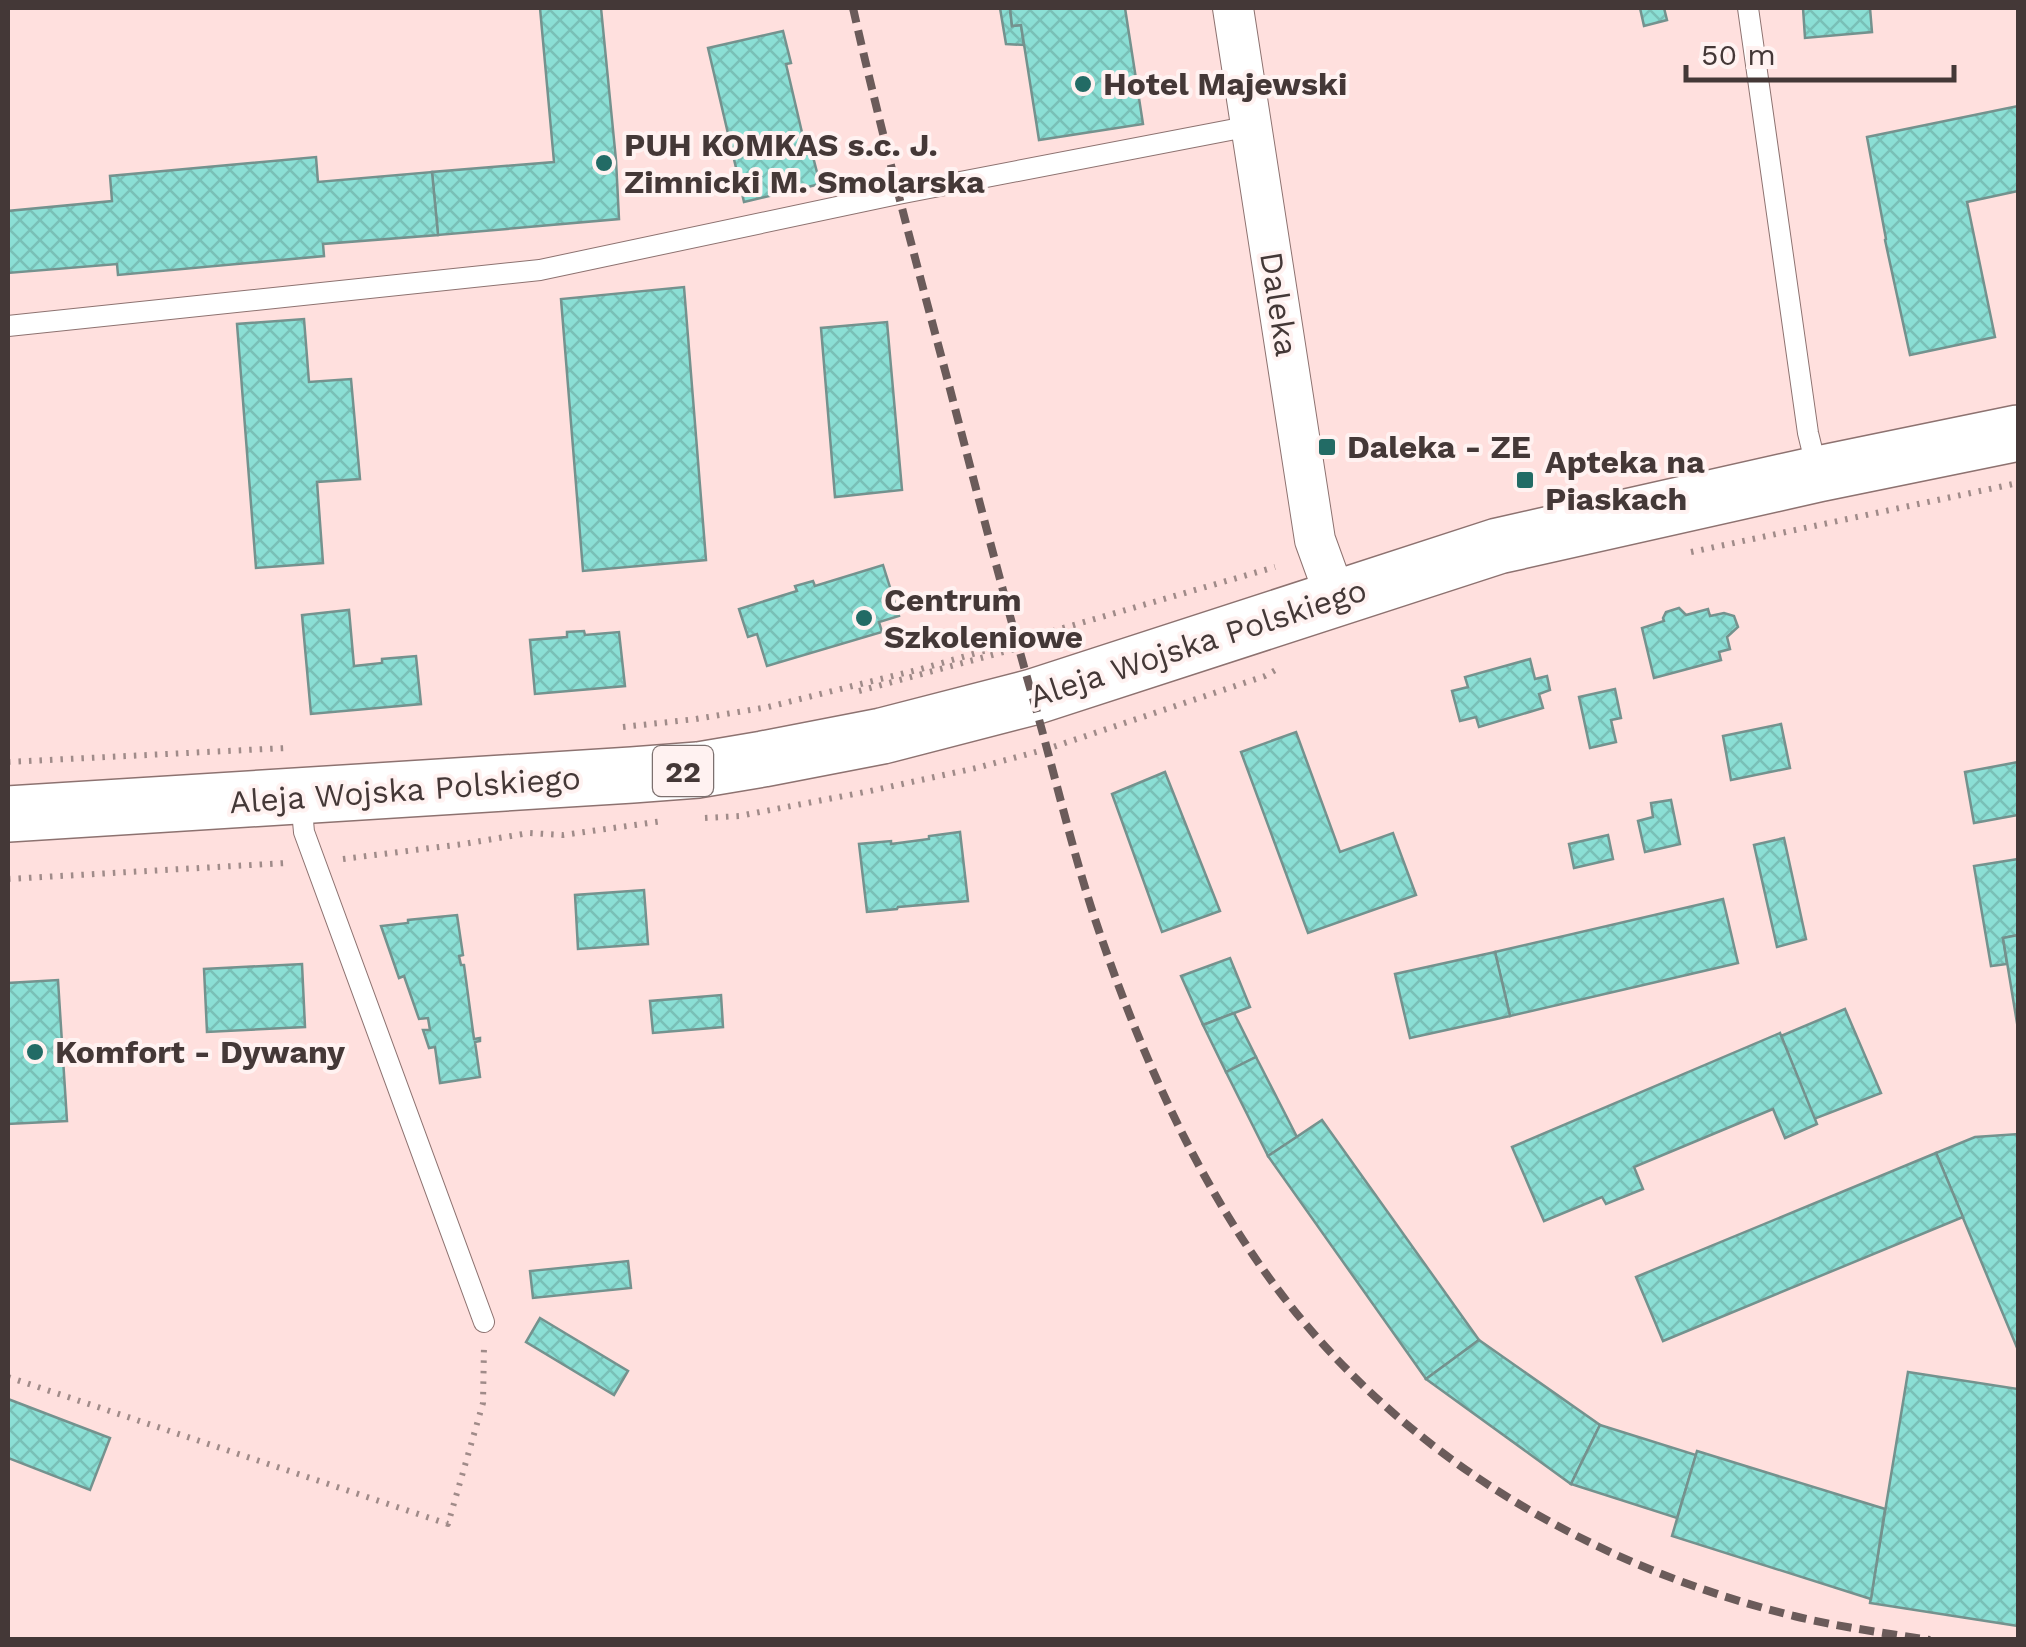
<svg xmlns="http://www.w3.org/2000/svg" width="2026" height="1647" font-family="'Work Sans',sans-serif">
	<defs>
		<pattern id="building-cross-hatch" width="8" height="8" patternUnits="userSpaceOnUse" patternTransform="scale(2.5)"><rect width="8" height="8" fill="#8bdfd5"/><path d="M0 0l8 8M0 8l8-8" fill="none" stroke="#79c0b7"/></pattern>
	</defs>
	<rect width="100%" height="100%" fill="#ffe0de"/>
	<g fill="url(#building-cross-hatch)" stroke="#74928e" stroke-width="2.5">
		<polygon points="540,8 601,8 616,160 619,219 438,235 432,172 554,162"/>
		<polygon points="1000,8 1010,8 1012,26 1021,25 1024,45 1006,44"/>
		<polygon points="1010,8 1125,8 1143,124 1039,140 1021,25 1012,26"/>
		<polygon points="1640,8 1664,8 1667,20 1644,26"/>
		<polygon points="1803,8 1870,8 1872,32 1805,38"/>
		<polygon points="783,31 791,63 786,64 807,154 812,153 820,184 744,202 708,48"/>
		<polygon points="2018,106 2018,191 1967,202 1995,337 1910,355 1885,240 1886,239 1867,137"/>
		<polygon points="316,157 318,182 432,172 438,235 323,244 324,256 118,275 117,264 8,273 8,211 112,201 110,176"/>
		<polygon points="684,287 706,560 583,571 561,299"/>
		<polygon points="304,319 309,382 351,379 360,479 317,482 323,563 256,568 237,324"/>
		<polygon points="887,322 902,490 835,497 821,328"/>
		<polygon points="883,565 899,616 879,622 882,632 767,666 757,634 748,637 739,609 797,591 795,586 813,581 815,586"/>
		<polygon points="1679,608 1686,615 1708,609 1710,616 1724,613 1734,616 1738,627 1727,637 1730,649 1719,652 1721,660 1654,678 1642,628 1664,621 1663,618 1666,612"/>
		<polygon points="349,610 354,666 382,663 382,659 416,656 421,704 311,714 302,615"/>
		<polygon points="584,631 585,635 619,632 625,686 535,694 530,640 567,637 567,632"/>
		<polygon points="1530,659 1535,679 1547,676 1550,690 1539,694 1543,708 1479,727 1476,717 1460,721 1452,691 1468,687 1465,677"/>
		<polygon points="1615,689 1621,718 1611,720 1616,742 1590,748 1579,697"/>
		<polygon points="1781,724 1790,768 1731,780 1723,736"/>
		<polygon points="1296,732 1340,852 1393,833 1416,895 1308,933 1241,752"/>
		<polygon points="2018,762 2018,815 1974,823 1965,772"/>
		<polygon points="1165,772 1220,911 1162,932 1112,794"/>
		<polygon points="1671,800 1680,844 1645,852 1638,821 1653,817 1651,803"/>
		<polygon points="960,832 968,901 898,907 897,909 867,912 859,844 891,841 891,844 929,839 929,836"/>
		<polygon points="1608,835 1613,859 1574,868 1569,844"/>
		<polygon points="1784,838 1806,939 1777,947 1754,845"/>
		<polygon points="2018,859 2018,935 2003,938 2007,964 1991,966 1974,866"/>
		<polygon points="644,890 648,944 578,949 575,895"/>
		<polygon points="1723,899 1738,963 1510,1016 1495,952"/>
		<polygon points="457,915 463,955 459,956 461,965 464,965 474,1039 480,1038 480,1041 475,1042 480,1077 440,1083 435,1047 429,1048 423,1030 430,1030 428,1018 419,1019 404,976 399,978 381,926 408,923 408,920"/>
		<polygon points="2018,935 2018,1029 2003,938"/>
		<polygon points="1495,952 1510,1016 1410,1038 1395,974"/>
		<polygon points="1230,958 1250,1007 1203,1025 1181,976"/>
		<polygon points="302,964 305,1027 207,1032 204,969"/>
		<polygon points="58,980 67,1121 8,1124 8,983"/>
		<polygon points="721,995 723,1027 653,1033 650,1001"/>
		<polygon points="1845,1009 1881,1093 1814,1119 1781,1036"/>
		<polygon points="1234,1013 1256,1057 1226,1072 1203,1025"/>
		<polygon points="1780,1033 1817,1124 1785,1138 1773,1109 1634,1167 1643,1189 1606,1204 1602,1197 1544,1221 1512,1147"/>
		<polygon points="1256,1057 1297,1137 1268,1156 1226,1072"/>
		<polygon points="1322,1120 1479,1340 1426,1379 1268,1156"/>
		<polygon points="2018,1134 2018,1350 1936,1153 1975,1137"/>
		<polygon points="1936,1153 1963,1217 1663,1341 1636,1277"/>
		<polygon points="628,1261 631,1288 533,1298 530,1271"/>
		<polygon points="540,1318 628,1371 614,1395 526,1342"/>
		<polygon points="1479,1340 1600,1425 1571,1484 1426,1379"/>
		<polygon points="1908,1372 2018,1389 2018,1626 1870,1603"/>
		<polygon points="8,1399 110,1438 90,1490 8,1458"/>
		<polygon points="1600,1425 1696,1455 1677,1518 1571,1484"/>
		<polygon points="1697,1451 1885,1509 1871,1599 1672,1536"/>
	</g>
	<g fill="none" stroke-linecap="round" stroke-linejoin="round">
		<defs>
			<g id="service">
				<polyline points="1748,8 1808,433 1817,470"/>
				<polyline points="8,326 540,270 898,194 1251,126"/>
				<polyline points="301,799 304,832 484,1322"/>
			</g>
			<polyline id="minor" points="1233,8 1315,540 1336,598"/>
			<polyline id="primary" points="8,814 632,775 698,770 763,759 882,736 1033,697 1498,546 1818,474 2018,433"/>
		</defs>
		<use href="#service" stroke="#8d7270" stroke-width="22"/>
		<use href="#minor" stroke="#8d7270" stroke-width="42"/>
		<use href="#primary" stroke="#8d7270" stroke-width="58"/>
		<g stroke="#a08b89" stroke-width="6" stroke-dasharray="2.5 8" stroke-linecap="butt">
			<polyline points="1691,552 2018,483"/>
			<polyline points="859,691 1059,637"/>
			<polyline points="623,727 696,719 768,707 921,669 1275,567"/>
			<polyline points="8,762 286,748"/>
			<polyline points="705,818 739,816 870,791 976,768 1047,749 1265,676 1281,667"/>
			<polyline points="343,859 463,844 529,833 563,835 663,821"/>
			<polyline points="8,879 286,863"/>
			<polyline points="8,1377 448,1524 483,1403 484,1345"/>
		</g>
		<use href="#service" stroke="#fff" stroke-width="20"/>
		<use href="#minor" stroke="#fff" stroke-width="40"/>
		<use href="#primary" stroke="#fff" stroke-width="55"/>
		<path stroke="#6b5b5a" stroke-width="8" stroke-dasharray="15 8" stroke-linecap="butt" d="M853 8C882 136 916 262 950 389 976 489 1002 589 1030 688 1054 769 1072 853 1100 934 1150 1079 1217 1227 1322 1343 1446 1481 1615 1572 1794 1616 1839 1627 1885 1633 1930 1640"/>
	</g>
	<g fill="#226b65" stroke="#fff2f1" stroke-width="4">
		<circle cx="1083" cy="84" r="10"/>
		<circle cx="604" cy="163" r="10"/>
		<rect x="1317" y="437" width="20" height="20" rx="5"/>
		<rect x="1515" y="470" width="20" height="20" rx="5"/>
		<circle cx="864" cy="618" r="10"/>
		<circle cx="35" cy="1052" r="10"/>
	</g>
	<g text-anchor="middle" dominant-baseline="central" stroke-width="8" stroke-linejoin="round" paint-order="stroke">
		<rect fill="#fff2f1" stroke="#7c706f" stroke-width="2.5" x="653" y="746" width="60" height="50" rx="8"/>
		<g font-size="30" font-weight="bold" fill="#443837">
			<text x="683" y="771">22</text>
		</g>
		<g font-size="32" font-weight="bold" fill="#443837" stroke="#fff2f1" text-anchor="start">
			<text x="1103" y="84">Hotel Majewski</text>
			<text x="624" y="145">PUH KOMKAS s.c. J.<tspan x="624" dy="37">Zimnicki M. Smolarska</tspan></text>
			<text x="1347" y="447">Daleka - ZE</text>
			<text x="1545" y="462">Apteka na<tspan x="1545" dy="37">Piaskach</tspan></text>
			<text x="884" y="600">Centrum<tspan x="884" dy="37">Szkoleniowe</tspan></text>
			<text x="55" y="1052">Komfort - Dywany</text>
		</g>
		<g font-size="32" fill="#443837" stroke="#fff2f1">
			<text transform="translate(1279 304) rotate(81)">Daleka</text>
			<text transform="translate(1198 643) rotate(-18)">Aleja Wojska Polskiego</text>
			<text transform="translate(405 790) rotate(-4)">Aleja Wojska Polskiego</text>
		</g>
	</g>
	<rect width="2026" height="1647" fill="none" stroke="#443837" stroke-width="20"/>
	<path d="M1686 65v15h268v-15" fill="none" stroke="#443837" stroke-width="5"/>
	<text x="1701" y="65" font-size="30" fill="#443837" stroke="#fff2f1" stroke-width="8" paint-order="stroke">50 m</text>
</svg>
